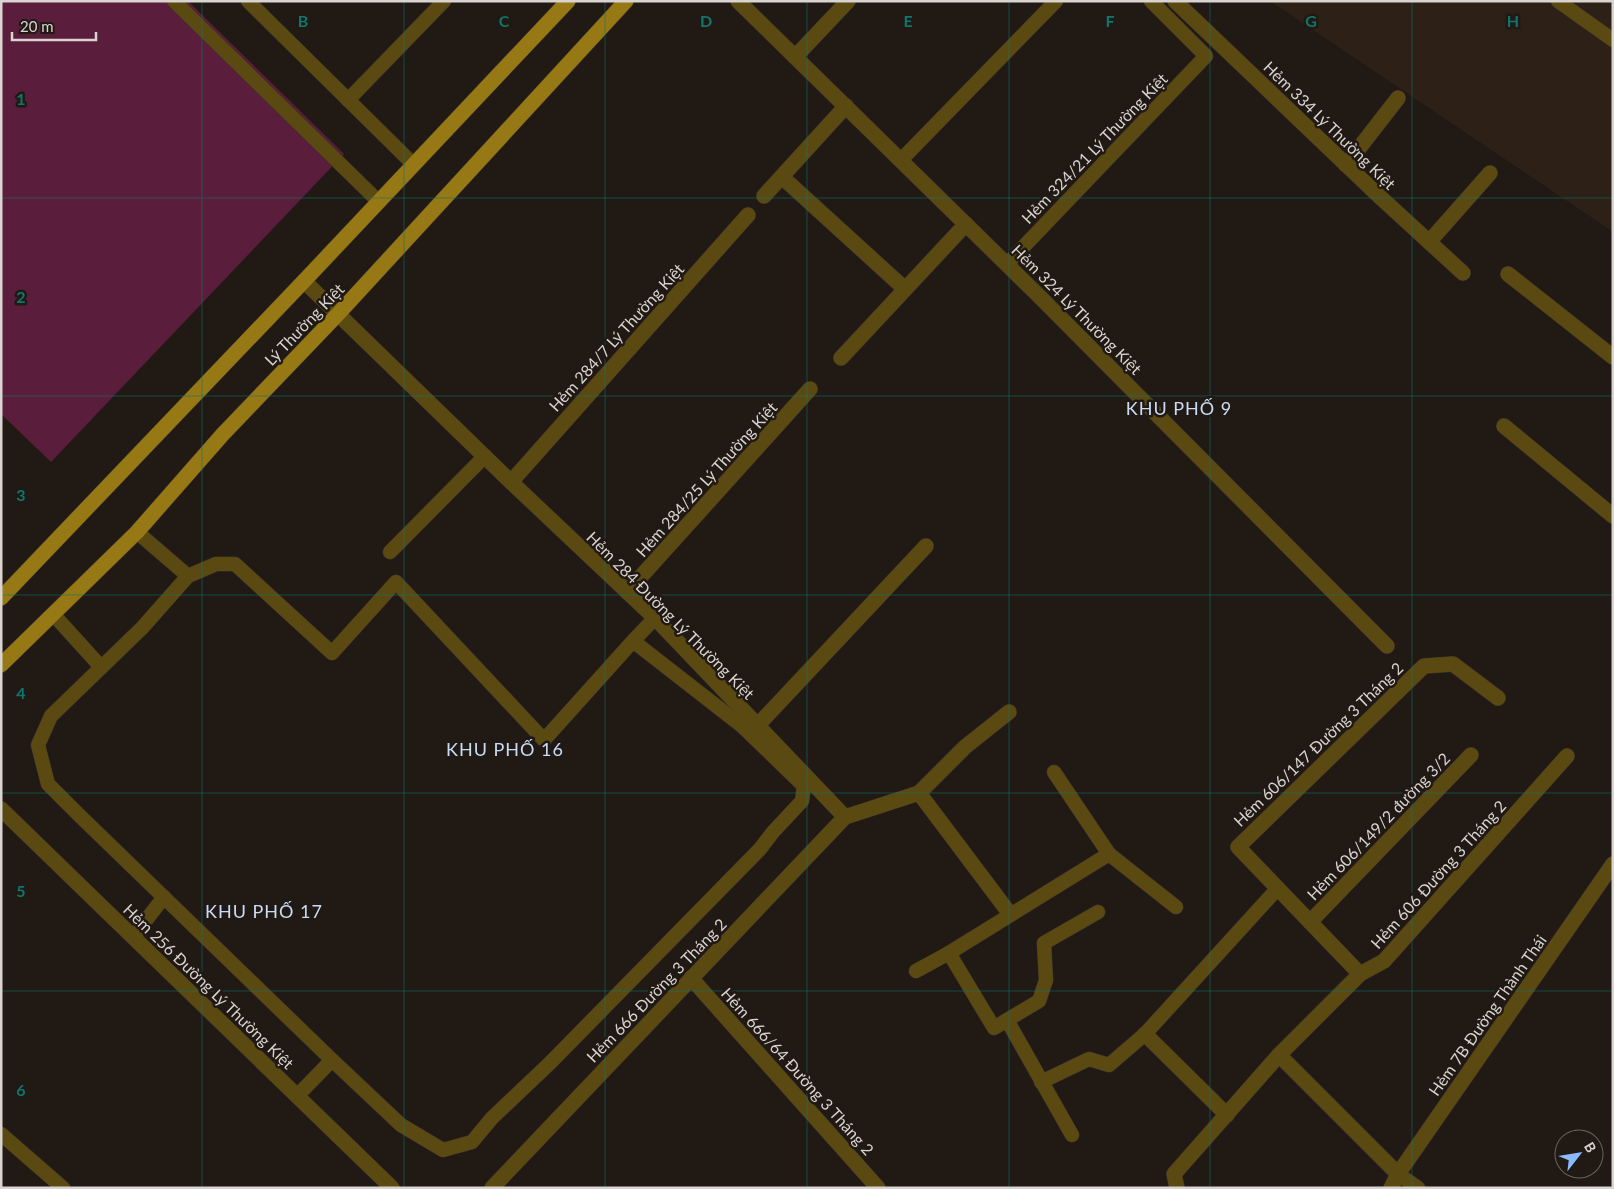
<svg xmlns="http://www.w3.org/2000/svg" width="1614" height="1189" font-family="Lato,sans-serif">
	<rect width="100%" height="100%" fill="#211914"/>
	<polygon fill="#2c2017" points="1270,1 1613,1 1613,232"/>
	<polygon fill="#5a1d3b" points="1,1 188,1 344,154 51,462 1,414"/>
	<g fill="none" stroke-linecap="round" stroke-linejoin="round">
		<defs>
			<g id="service">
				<polyline points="174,1 378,201"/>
				<polyline points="248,1 413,164"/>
				<polyline points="1558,1 1613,40"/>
				<polyline points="348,100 444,1"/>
				<polyline points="901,160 1056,1"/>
				<polyline points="1007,264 1206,56 1151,1"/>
				<polyline points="137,532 188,576"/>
				<polyline points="390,552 485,456"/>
				<polyline points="53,614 101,667"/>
				<polyline points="633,641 742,726 804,786 802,801 773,832 760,849 550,1063 492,1118 472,1142 443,1150 401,1125 332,1060 80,816 48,784 38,745 51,716 142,628 188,576 216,564 235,564 332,653 396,582 544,740 633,641 655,618"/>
				<polyline points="1054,772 1109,854"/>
				<polyline points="133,937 164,897"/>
				<polyline points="916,971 949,953"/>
				<polyline points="1007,1020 1039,1001 1046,980 1044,943 1098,912"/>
				<polyline points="1041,1082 1089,1059 1109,1065 1145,1034 1278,888"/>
				<polyline points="297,1096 332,1060"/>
				<polyline points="1,1134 63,1188"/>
				<polyline points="1072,1135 1007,1020 994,1028 949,953 1109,854 1176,907"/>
				<polyline points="1398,1174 1418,1188"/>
			</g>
			<g id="minor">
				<polyline points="738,1 1038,295 1387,646"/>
				<polyline points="1175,1 1379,196 1463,273"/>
				<polyline points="795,57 848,1"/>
				<polyline points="1346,165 1398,98"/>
				<polyline points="782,177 905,289"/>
				<polyline points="764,196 846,106"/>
				<polyline points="1429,242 1490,173"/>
				<polyline points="1508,274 1613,357"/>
				<polyline points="304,281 511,482 655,618 845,817 919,793 1010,914"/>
				<polyline points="841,358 966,224"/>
				<polyline points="1504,426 1613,516"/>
				<polyline points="511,482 748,215"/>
				<polyline points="627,592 810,389"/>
				<polyline points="757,726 926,546"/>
				<polyline points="919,793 965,747 1009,712"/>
				<polyline points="1,809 392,1188"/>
				<polyline points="1310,922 1471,755"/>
				<polyline points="1360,974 1238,847 1424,666 1453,664 1498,698"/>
				<polyline points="691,978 878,1188"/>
				<polyline points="1145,1034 1227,1115"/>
				<polyline points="1279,1055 1398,1174"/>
				<polyline points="492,1188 845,817"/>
				<polyline points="1177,1188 1174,1174 1279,1055 1360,974 1384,961 1567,756"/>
				<polyline points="1391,1188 1398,1174 1613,864"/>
			</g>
			<g id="primary">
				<polyline points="1,598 304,281 568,1"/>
				<polyline points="1,665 137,532 223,434 338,314 626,1"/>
			</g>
		</defs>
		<use href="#service" stroke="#3b332e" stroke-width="15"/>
		<use href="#minor" stroke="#3b332e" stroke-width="16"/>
		<use href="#primary" stroke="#3b332e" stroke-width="16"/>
		<use href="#service" stroke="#5b4912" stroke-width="14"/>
		<use href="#minor" stroke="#5b4912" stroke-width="15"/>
		<use href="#primary" stroke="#967815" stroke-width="15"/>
	</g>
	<path fill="none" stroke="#0f766e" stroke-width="1" stroke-opacity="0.55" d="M202 1V1188M404 1V1188M605 1V1188M807 1V1188M1009 1V1188M1210 1V1188M1412 1V1188M1 198H1613M1 396H1613M1 595H1613M1 793H1613M1 991H1613"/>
	<g text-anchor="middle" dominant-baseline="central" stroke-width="5" stroke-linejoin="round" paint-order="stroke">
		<g font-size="16" fill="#d9d4d0" stroke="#211914">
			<text transform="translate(1330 125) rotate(44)">Hẻm 334 Lý Thường Kiệt</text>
			<text transform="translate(1094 148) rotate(-46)">Hẻm 324/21 Lý Thường Kiệt</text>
			<text transform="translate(1077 309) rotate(45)">Hẻm 324 Lý Thường Kiệt</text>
			<text transform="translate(304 324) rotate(-46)">Lý Thường Kiệt</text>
			<text transform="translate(616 337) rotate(-48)">Hẻm 284/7 Lý Thường Kiệt</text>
			<text transform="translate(706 479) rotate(-48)">Hẻm 284/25 Lý Thường Kiệt</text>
			<text transform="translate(671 615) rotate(45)">Hẻm 284 Đường Lý Thường Kiệt</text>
			<text transform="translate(1318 744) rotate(-44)">Hẻm 606/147 Đường 3 Tháng 2</text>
			<text transform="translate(1378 826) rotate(-46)">Hẻm 606/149/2 đường 3/2</text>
			<text transform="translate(1438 874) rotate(-48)">Hẻm 606 Đường 3 Tháng 2</text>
			<text transform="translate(209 986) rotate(44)">Hẻm 256 Đường Lý Thường Kiệt</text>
			<text transform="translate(656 990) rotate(-46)">Hẻm 666 Đường 3 Tháng 2</text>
			<text transform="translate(1487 1015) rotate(-55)">Hẻm 7B Đường Thành Thái</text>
			<text transform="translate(798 1071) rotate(48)">Hẻm 666/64 Đường 3 Tháng 2</text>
		</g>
		<g font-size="18" letter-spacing="1" fill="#cadcf5" stroke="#211914">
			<text x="1179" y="408">KHU PHỐ 9</text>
			<text x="505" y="749">KHU PHỐ 16</text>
			<text x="264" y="911">KHU PHỐ 17</text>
		</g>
	</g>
	<g font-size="16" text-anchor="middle" font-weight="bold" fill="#0f766e" stroke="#211914" stroke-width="5" stroke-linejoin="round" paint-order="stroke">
		<text x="303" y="27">B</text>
		<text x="504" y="27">C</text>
		<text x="706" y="27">D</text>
		<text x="908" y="27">E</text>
		<text x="1110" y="27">F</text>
		<text x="1311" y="27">G</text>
		<text x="1513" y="27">H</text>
		<text x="21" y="105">1</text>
		<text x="21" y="303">2</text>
		<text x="21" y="501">3</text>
		<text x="21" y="699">4</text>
		<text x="21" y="897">5</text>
		<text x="21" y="1096">6</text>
	</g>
	<rect width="1614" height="1189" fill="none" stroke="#d9d4d0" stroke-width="5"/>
	<g transform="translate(1579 1154) rotate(59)"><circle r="24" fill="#211914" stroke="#6b645f"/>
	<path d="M0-4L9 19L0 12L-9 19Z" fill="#8abafc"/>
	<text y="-8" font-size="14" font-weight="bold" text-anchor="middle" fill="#d9d4d0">B</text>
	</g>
	<path d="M12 32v8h84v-8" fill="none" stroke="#d9d4d0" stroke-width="2.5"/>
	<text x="20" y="32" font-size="15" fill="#d9d4d0" stroke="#211914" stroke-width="4" paint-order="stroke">20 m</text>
</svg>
